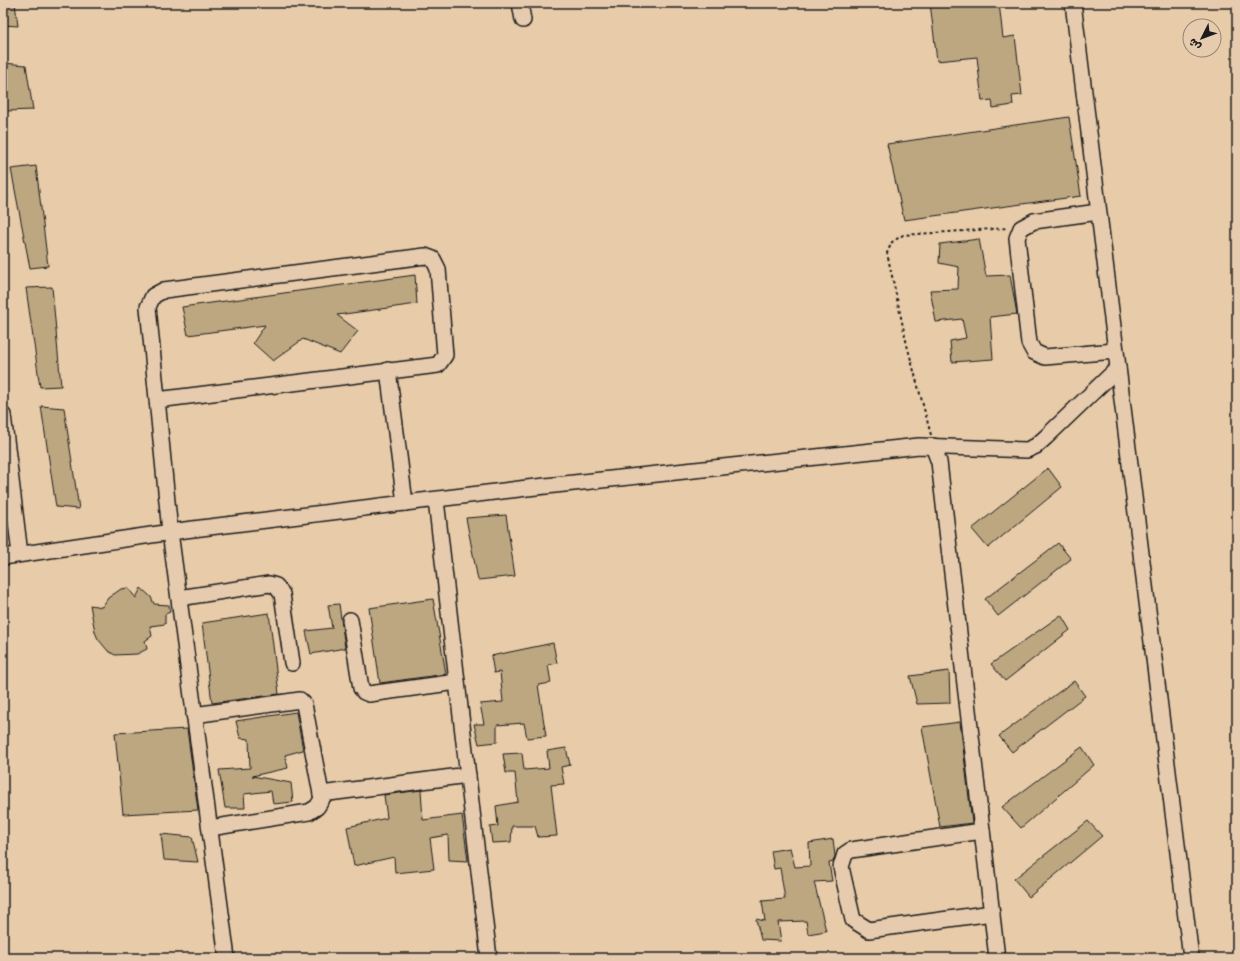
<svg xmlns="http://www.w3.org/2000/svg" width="1240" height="961" font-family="'Gochi Hand','Playpen Sans Arabic',sans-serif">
	<rect width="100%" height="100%" fill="#e8cca9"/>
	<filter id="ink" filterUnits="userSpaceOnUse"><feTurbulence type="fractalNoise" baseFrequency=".025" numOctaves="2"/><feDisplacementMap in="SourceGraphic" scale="8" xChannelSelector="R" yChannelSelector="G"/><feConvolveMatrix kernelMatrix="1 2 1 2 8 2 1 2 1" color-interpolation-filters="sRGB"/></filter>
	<g filter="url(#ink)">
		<g fill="#bda781" stroke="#1c1c1c">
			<polygon points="3,3 15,3 18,26 3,25"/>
			<polygon points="930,3 999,3 1003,38 1015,36 1022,95 1012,96 1013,105 993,108 992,100 982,101 977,57 937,61"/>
			<polygon points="3,63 26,65 33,110 5,111"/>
			<polygon points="1069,117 1081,196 904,220 887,144"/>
			<polygon points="36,166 48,266 30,268 11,169"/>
			<polygon points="979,239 986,276 1010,275 1017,314 990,317 993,359 952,362 950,341 966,338 962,319 936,322 930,290 958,289 959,267 939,263 940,244"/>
			<polygon points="415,275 417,304 337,315 358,331 340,354 303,339 273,361 253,343 265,325 188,335 182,307"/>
			<polygon points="52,287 61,386 40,387 26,288"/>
			<polygon points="41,406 64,408 79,509 56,507"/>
			<polygon points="1048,468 1062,487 988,548 972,529"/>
			<polygon points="506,515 515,576 478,580 466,518"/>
			<polygon points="1058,543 1071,559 998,616 985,599"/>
			<polygon points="128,588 136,598 141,588 151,597 154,604 169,605 170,612 165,614 165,624 150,626 152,636 145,641 147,649 137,654 115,655 108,651 98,639 95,632 90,605 102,607 108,598 121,589"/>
			<polygon points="433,599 446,674 380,683 369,608"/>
			<polygon points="339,604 345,648 311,654 306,631 332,628 328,605"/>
			<polygon points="269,613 279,694 212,703 202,623"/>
			<polygon points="1061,615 1070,630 1005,681 991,664"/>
			<polygon points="553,643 557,663 548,665 551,683 538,685 546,736 527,738 524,723 497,725 497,742 479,744 474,724 484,724 480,704 503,702 500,672 494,673 491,656"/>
			<polygon points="949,671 950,703 917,704 910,676"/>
			<polygon points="1074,681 1085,696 1012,752 999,736"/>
			<polygon points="296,712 303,750 285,755 288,768 252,776 291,783 293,802 273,804 271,791 244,794 245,808 225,808 219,770 250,768 249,739 240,738 236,721"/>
			<polygon points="960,722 972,823 940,827 922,727"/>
			<polygon points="187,729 198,810 123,814 115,733"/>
			<polygon points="1082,747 1094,765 1021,828 1002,807"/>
			<polygon points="566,748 570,765 561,767 564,784 551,785 557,836 538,837 535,826 512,826 511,842 492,843 490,827 498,826 496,806 518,802 515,773 506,773 503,754 522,753 524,770 549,768 547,751"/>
			<polygon points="421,790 423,820 462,815 468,861 449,860 448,835 430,838 434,869 395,873 394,857 354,866 347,827 387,818 384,795"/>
			<polygon points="1088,821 1102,836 1029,897 1014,879"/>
			<polygon points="161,834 192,837 198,862 164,860"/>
			<polygon points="833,839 835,856 833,862 829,863 832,881 814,882 826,931 808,934 806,921 778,922 781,941 761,940 756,919 765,921 762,901 785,899 780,868 774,869 771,851 790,848 795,867 810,866 809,843"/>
		</g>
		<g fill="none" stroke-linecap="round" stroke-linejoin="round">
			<defs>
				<g id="minor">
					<polyline points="520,3 523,20"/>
					<polyline points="1073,3 1191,958"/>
					<polyline points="1098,212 1034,221 1021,228 1017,238 1029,343 1034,352 1045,357 1115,351"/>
					<polyline points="388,370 405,503"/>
					<polyline points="157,400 438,365 445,355 438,269 433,259 425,256 164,290 153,296 148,307 170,532 227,958"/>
					<polyline points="3,415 20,554"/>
					<polyline points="933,446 939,462 997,958"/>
					<polyline points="436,500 489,958"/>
					<polyline points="3,557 185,530 527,488 919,446 1027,450 1036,446 1046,437 1118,368"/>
					<polyline points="179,598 269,584 276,586 282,594 292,663"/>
					<polyline points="350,620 361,688 364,692 369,694 457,682"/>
					<polyline points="194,715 300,700 304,704 322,799 317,807 309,812 210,828"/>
					<polyline points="321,794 468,775"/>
					<polyline points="982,831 851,850 845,854 841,867 853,920 869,930 992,913"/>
				</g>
			</defs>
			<use href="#minor" stroke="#1c1c1c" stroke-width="18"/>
			<polyline stroke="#1c1c1c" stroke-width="2" stroke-dasharray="3 3" stroke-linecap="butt" points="931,435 907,345 887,253 892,242 903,235 1008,228"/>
			<use href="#minor" stroke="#e6cbae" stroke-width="15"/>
		</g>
	</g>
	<rect width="1240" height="961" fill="none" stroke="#e6cbae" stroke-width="16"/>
	<rect x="8" y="8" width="1224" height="945" fill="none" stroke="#1c1c1c" stroke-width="1.5" filter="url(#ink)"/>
	<g transform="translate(1202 38) rotate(228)"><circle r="19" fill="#e6cbae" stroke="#958574"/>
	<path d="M0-3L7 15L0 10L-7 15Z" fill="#1c1c1c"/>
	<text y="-6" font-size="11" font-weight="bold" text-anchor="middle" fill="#1c1c1c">ش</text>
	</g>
</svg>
